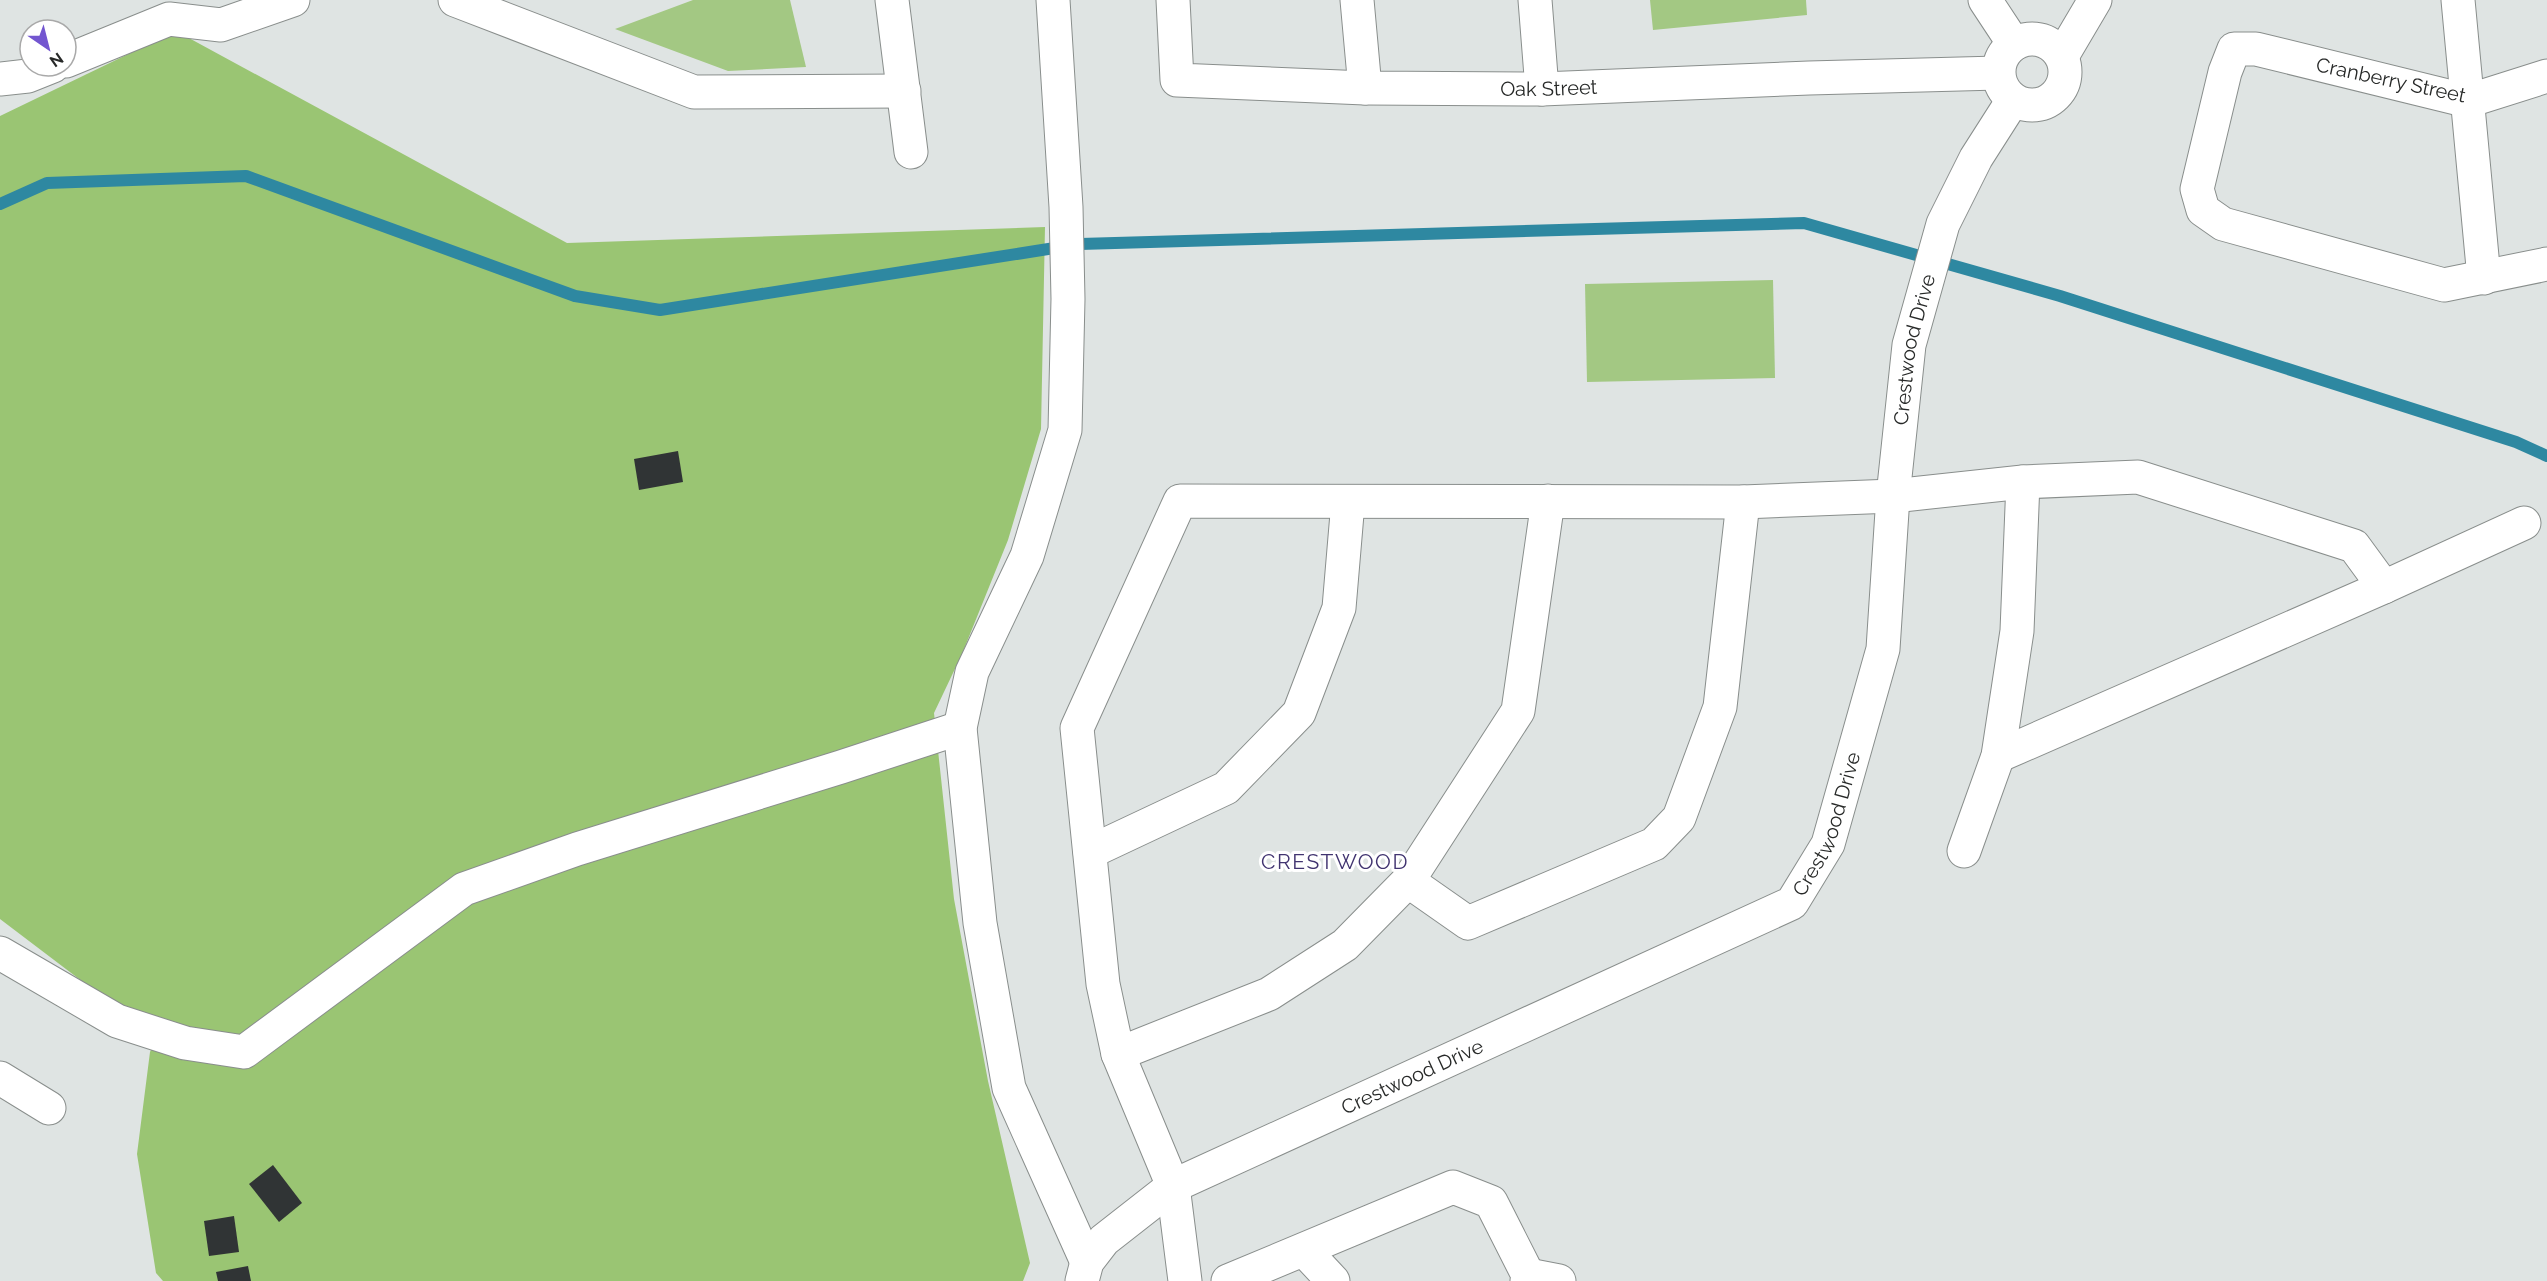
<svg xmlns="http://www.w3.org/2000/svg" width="2547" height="1281" font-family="Raleway,sans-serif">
	<rect width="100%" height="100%" fill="#dfe4e3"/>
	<g fill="#a3c883">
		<polygon points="693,0 790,0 806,67 728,71 615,29"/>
		<polygon points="1650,0 1806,0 1807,15 1653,30"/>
		<polygon points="1773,280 1775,378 1587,382 1585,284"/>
	</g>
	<polygon fill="#9ac573" points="176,31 567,243 1045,227 1041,429 1008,540 962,654 934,713 954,899 988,1081 1030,1263 1023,1281 163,1281 156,1273 137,1154 150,1052 166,1019 116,1007 0,919 0,116"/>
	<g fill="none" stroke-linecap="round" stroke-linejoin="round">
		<polyline stroke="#2e88a1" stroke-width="12" points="0,204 47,183 246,176 575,296 660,310 1080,244 1804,223 2060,296 2516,442 2547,456"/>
	</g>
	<g fill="#303435">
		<polygon points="678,451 683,482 639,490 634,459"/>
		<polygon points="273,1165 302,1203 279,1222 249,1184"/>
		<polygon points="234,1216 239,1252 209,1256 204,1221"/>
		<polygon points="248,1266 251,1281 218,1281 216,1272"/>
	</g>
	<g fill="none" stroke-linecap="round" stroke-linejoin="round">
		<defs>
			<g id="minor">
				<polyline points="455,0 694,92 904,91"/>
				<polyline points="892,0 911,152"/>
				<polyline points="1053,0 1066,207 1068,299 1065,430 1027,556 972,672 960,728 980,923 1009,1088 1087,1262"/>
				<path id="s1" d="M1173 0 1177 80 1365 88 1542 89 1809 78 1998 73"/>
				<polyline points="1357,0 1365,88"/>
				<polyline points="1535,0 1542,89"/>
				<polyline points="1985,0 2014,44"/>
				<polyline points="2458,0 2484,278"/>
				<polyline points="66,61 169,19 221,25 293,0"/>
				<polyline points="2547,76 2468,101 2256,49 2234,49 2225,72 2197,189 2203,210 2223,224 2444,285 2547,264"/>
				<polyline points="0,79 28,76 53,66"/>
				<polyline points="1998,756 2384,587 2524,523"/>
				<polyline points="1964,851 1998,756 2017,631 2023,482"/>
				<polyline points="1090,852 1226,788 1299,713 1339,608 1348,502"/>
				<polyline points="1408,881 1468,923 1654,844 1679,818 1720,707 1743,502"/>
				<polyline points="0,953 117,1021 185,1043 244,1052 464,889 577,849 841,767 960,728"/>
				<polyline points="1118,1054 1269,994 1345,945 1408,881 1518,711 1548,501"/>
				<polyline points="0,1078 49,1108"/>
				<polyline points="1304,1250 1333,1281"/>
				<polyline points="1528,1275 1559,1281"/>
				<path id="s2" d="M1082 1281 1087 1262 1104 1240 1173 1186 1792 903 1828 844 1883 649 1893 496 1909 345 1943 224 1976 158 2013 100"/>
				<polyline points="1185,1281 1173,1186 1118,1054 1103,984 1077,728 1180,501 1743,502 1893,496 2023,482 2138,477 2354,546 2384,587"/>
				<polyline points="1228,1281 1453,1187 1491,1202 1528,1275 1527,1281"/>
			</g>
			<g id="tertiary">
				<circle cx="2032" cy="72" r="33"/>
				<polyline points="2062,56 2095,0"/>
			</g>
		</defs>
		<use href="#minor" stroke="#898e8c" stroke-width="35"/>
		<use href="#tertiary" stroke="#898e8c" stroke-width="35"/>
		<use href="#minor" stroke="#fff" stroke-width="33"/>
		<use href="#tertiary" stroke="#fff" stroke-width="33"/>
	</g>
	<g text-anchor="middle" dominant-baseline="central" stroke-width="6" stroke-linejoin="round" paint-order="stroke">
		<g font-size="20" fill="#272928" stroke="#fff">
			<text transform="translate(2391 80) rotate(12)">Cranberry Street</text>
			<text stroke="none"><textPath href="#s1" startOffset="452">Oak Street</textPath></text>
			<text stroke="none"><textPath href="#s2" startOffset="1389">Crestwood Drive</textPath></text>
			<text stroke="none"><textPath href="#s2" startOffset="903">Crestwood Drive</textPath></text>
			<text stroke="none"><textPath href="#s2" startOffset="398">Crestwood Drive</textPath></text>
		</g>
		<g font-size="21" letter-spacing="1.5" fill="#413470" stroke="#fff">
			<text x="1335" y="861">CRESTWOOD</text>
		</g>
	</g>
	<g transform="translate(48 48) rotate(145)"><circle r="28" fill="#ffffff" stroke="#a9a9a9" stroke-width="1.5"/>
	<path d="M0-4.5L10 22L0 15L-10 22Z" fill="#7356d0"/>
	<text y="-9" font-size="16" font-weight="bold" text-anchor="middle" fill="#272928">N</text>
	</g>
</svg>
